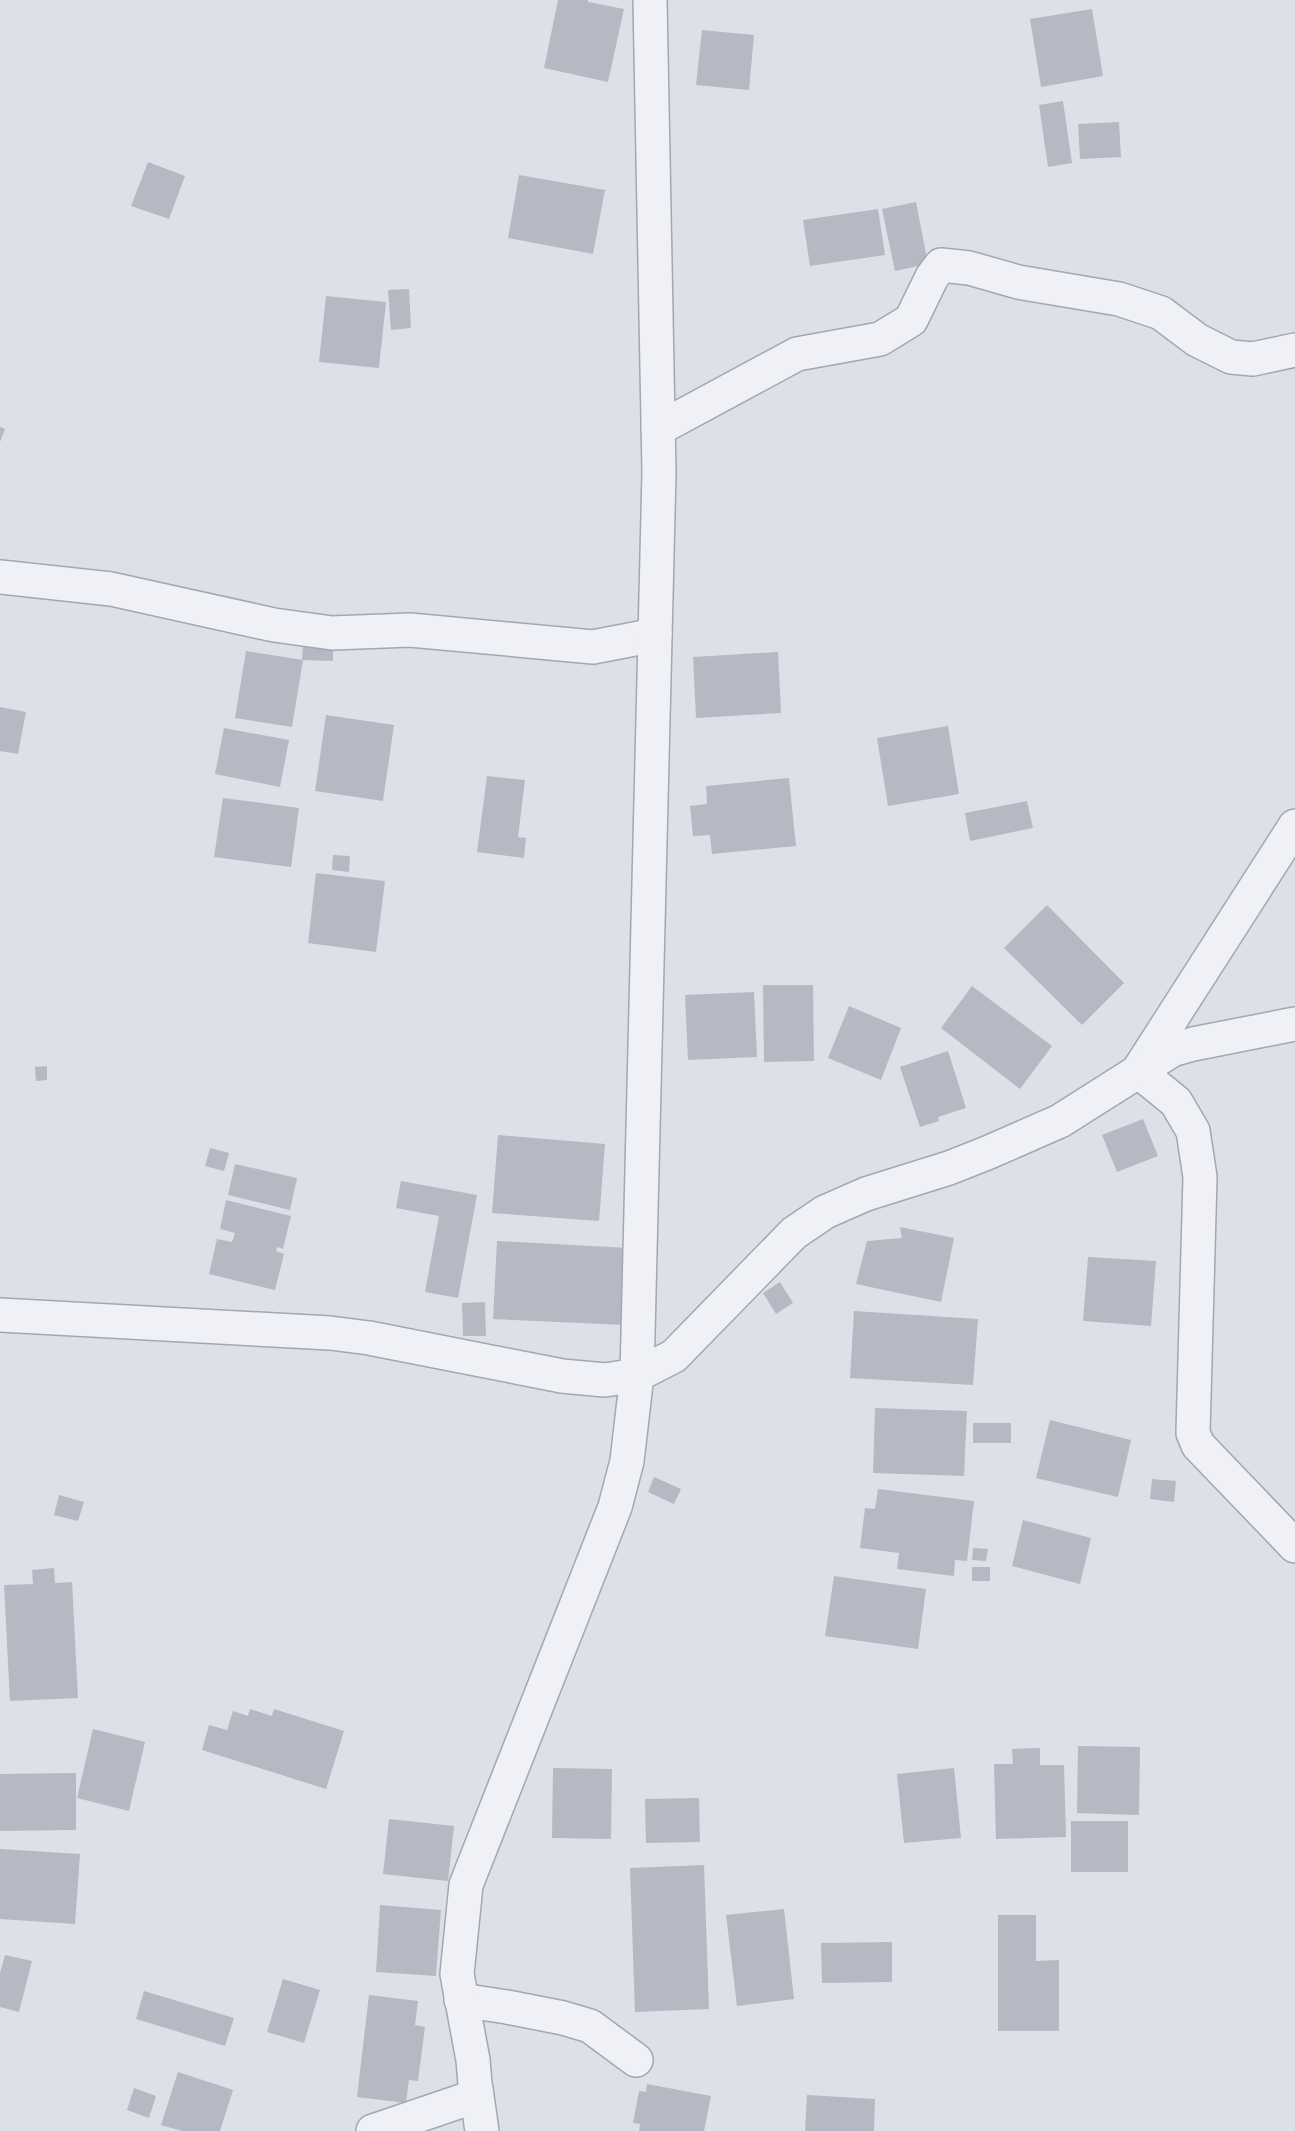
<svg xmlns="http://www.w3.org/2000/svg" width="1295" height="2131" font-family="'Open Sans',sans-serif">
	<rect width="100%" height="100%" fill="#dde0e7"/>
	<g fill="#b4b9c4">
		<polygon points="558,0 588,0 588,2 624,9 608,82 544,68"/>
		<polygon points="1092,9 1103,76 1041,87 1030,19"/>
		<polygon points="702,30 754,35 749,90 696,85"/>
		<polygon points="1063,101 1072,163 1048,167 1039,105"/>
		<polygon points="1119,122 1121,157 1080,159 1078,124"/>
		<polygon points="148,162 185,176 169,219 131,206"/>
		<polygon points="519,175 605,190 593,254 508,238"/>
		<polygon points="916,202 928,264 895,271 882,209"/>
		<polygon points="878,209 885,255 810,266 803,220"/>
		<polygon points="409,289 411,328 391,330 388,290"/>
		<polygon points="326,296 386,302 379,368 319,362"/>
		<polygon points="0,427 5,429 0,442"/>
		<polygon points="303,642 333,644 333,661 302,660"/>
		<polygon points="246,651 303,660 292,727 235,718"/>
		<polygon points="778,652 781,713 696,718 693,657"/>
		<polygon points="0,707 26,712 18,754 0,751"/>
		<polygon points="326,715 394,725 383,801 315,791"/>
		<polygon points="948,726 959,794 888,806 877,738"/>
		<polygon points="224,728 289,740 280,787 215,774"/>
		<polygon points="487,776 525,780 518,837 526,838 524,858 477,852"/>
		<polygon points="789,778 796,846 712,854 710,835 693,836 690,806 707,804 706,786"/>
		<polygon points="223,798 299,808 291,867 214,857"/>
		<polygon points="1027,801 1033,828 970,841 965,813"/>
		<polygon points="333,855 350,856 349,872 332,870"/>
		<polygon points="316,873 385,881 376,952 308,943"/>
		<polygon points="1047,905 1124,983 1082,1025 1004,948"/>
		<polygon points="763,985 813,985 814,1061 764,1062"/>
		<polygon points="972,986 1052,1046 1020,1089 941,1028"/>
		<polygon points="754,992 757,1057 688,1060 685,995"/>
		<polygon points="849,1006 901,1028 881,1080 828,1058"/>
		<polygon points="948,1051 966,1108 938,1117 939,1121 920,1127 900,1067"/>
		<polygon points="47,1066 47,1080 36,1081 35,1067"/>
		<polygon points="1143,1119 1158,1156 1117,1172 1102,1135"/>
		<polygon points="498,1135 605,1144 599,1221 492,1213"/>
		<polygon points="210,1148 229,1153 224,1171 205,1166"/>
		<polygon points="235,1164 297,1178 290,1210 228,1195"/>
		<polygon points="401,1181 477,1195 458,1298 425,1292 439,1216 396,1208"/>
		<polygon points="226,1200 291,1216 283,1249 277,1247 276,1251 284,1254 275,1290 209,1274 217,1239 232,1242 235,1233 220,1229"/>
		<polygon points="900,1227 954,1238 941,1302 856,1284 867,1241 902,1238"/>
		<polygon points="497,1241 629,1248 625,1325 493,1319"/>
		<polygon points="1088,1257 1156,1261 1151,1326 1083,1321"/>
		<polygon points="780,1282 793,1303 776,1314 763,1293"/>
		<polygon points="485,1302 486,1336 463,1336 462,1303"/>
		<polygon points="854,1311 978,1319 973,1385 850,1378"/>
		<polygon points="875,1408 967,1411 964,1476 873,1473"/>
		<polygon points="1050,1420 1131,1440 1118,1497 1036,1478"/>
		<rect x="973" y="1423" width="38" height="20"/>
		<polygon points="654,1477 681,1489 674,1504 648,1492"/>
		<polygon points="1152,1479 1176,1481 1174,1502 1150,1499"/>
		<polygon points="878,1489 974,1501 967,1561 955,1560 954,1576 897,1569 899,1553 860,1548 865,1508 875,1509"/>
		<polygon points="59,1495 84,1502 78,1521 54,1515"/>
		<polygon points="1023,1520 1091,1538 1080,1584 1012,1566"/>
		<polygon points="973,1548 988,1549 986,1561 972,1560"/>
		<rect x="972" y="1567" width="18" height="14"/>
		<polygon points="54,1568 55,1583 72,1582 78,1698 10,1701 4,1585 33,1584 32,1570"/>
		<polygon points="834,1576 926,1589 918,1649 825,1636"/>
		<polygon points="250,1709 272,1716 274,1709 344,1731 326,1789 202,1750 209,1725 227,1730 233,1711 248,1716"/>
		<polygon points="93,1729 145,1742 129,1811 77,1798"/>
		<polygon points="1078,1746 1140,1747 1139,1815 1077,1813"/>
		<polygon points="1040,1748 1040,1765 1064,1765 1066,1837 996,1839 994,1764 1013,1764 1012,1749"/>
		<polygon points="553,1768 612,1769 611,1839 552,1838"/>
		<polygon points="954,1768 961,1838 904,1843 897,1774"/>
		<polygon points="76,1773 76,1830 0,1831 0,1774"/>
		<polygon points="699,1798 700,1842 646,1843 645,1799"/>
		<polygon points="389,1819 454,1826 448,1881 383,1874"/>
		<rect x="1071" y="1821" width="57" height="51"/>
		<polygon points="0,1849 80,1854 75,1924 0,1919"/>
		<polygon points="704,1865 709,2009 635,2012 630,1868"/>
		<polygon points="380,1905 441,1910 436,1976 376,1972"/>
		<polygon points="784,1909 794,1999 737,2006 726,1915"/>
		<polygon points="998,1915 1036,1915 1036,1961 1059,1960 1059,2031 998,2031"/>
		<polygon points="892,1942 892,1982 822,1983 821,1943"/>
		<polygon points="5,1955 32,1961 19,2012 0,2007 0,1973"/>
		<polygon points="283,1979 320,1990 304,2043 267,2032"/>
		<polygon points="144,1991 234,2018 225,2046 136,2019"/>
		<polygon points="369,1995 418,2001 415,2025 425,2027 418,2081 409,2080 406,2103 357,2097"/>
		<polygon points="178,2072 233,2090 220,2131 182,2131 161,2125"/>
		<polygon points="647,2084 711,2096 704,2131 639,2131 640,2124 633,2123 639,2091 646,2092"/>
		<polygon points="134,2088 156,2096 149,2118 127,2110"/>
		<polygon points="807,2095 875,2099 874,2131 805,2131"/>
	</g>
	<g fill="none" stroke-linecap="round" stroke-linejoin="round">
		<defs>
			<g id="minor">
				<polyline points="658,429 797,354 880,339 911,320 932,277 941,265 969,268 1018,282 1119,299 1161,313 1197,340 1231,357 1253,359 1295,350"/>
				<polyline points="0,577 111,589 274,625 332,633 410,630 593,647 655,635"/>
				<polyline points="1295,826 1138,1071 1176,1102 1193,1131 1200,1177 1193,1433 1198,1445 1295,1546"/>
				<polyline points="0,1315 330,1333 369,1338 562,1376 605,1380 637,1375 674,1356 794,1233 825,1212 866,1194 949,1168 987,1153 1060,1121 1172,1050 1193,1044 1295,1024"/>
				<polyline points="461,2000 507,2007 563,2018 590,2026 636,2060"/>
				<polyline points="476,2089 482,2131"/>
				<polyline points="373,2131 476,2096 473,2060 457,1974 466,1885 615,1507 627,1461 637,1375 659,473 650,0"/>
			</g>
		</defs>
		<use href="#minor" stroke="#a2a7b1" stroke-width="36"/>
		<use href="#minor" stroke="#eff1f6" stroke-width="33"/>
	</g>
</svg>
